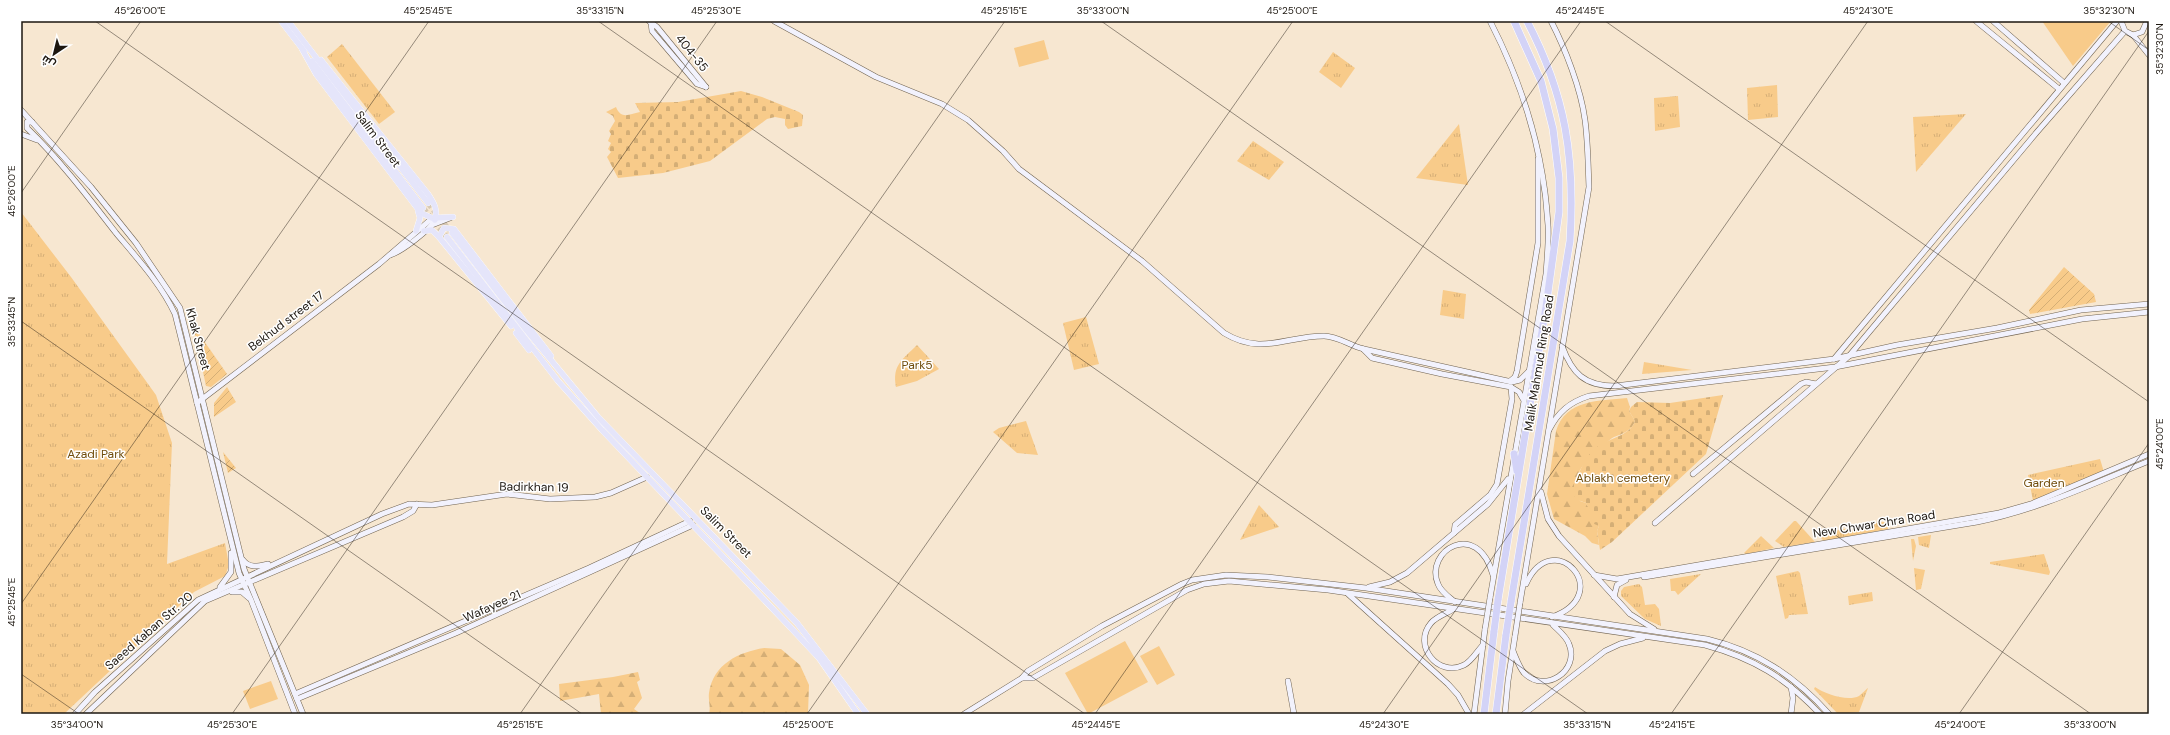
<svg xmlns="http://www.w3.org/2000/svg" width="2170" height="735" font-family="'DM Sans',Cairo,sans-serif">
	<defs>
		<pattern id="grass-tufts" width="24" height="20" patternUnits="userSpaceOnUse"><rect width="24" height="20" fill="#f8cb8a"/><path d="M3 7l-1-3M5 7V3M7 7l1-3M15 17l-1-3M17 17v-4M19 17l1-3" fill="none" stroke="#d4ae76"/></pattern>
		<pattern id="forest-firs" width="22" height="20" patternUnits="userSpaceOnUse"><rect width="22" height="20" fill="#f8cb8a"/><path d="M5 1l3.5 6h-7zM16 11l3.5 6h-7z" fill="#d4ae76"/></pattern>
		<pattern id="cemetery-stones" width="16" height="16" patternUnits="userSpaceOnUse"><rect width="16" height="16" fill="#f8cb8a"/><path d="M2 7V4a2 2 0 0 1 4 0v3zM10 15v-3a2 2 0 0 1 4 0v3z" fill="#d4ae76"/></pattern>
		<pattern id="garden-furrows" width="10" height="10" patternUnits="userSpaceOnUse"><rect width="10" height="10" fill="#f8cb8a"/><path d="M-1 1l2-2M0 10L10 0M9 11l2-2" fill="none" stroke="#d4ae76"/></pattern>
	</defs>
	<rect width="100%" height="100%" fill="#f7e7d1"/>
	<g fill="url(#grass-tufts)">
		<polygon points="342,44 395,112 379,124 327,57"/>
		<polygon points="1333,52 1355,68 1341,88 1319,72"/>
		<polygon points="1777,85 1778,117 1748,120 1747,88"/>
		<polygon points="1678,96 1680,127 1655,131 1654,98"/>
		<polygon points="1966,114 1916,172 1913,117"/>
		<polygon points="1459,124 1468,185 1416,178"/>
		<polygon points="1253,141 1284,162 1269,180 1237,161"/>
		<polygon points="21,212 71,277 156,395 172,443 167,564 225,543 229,565 225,576 194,592 64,714 21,714"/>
		<polygon points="1443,290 1466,294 1464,319 1440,315"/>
		<polygon points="1086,317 1099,364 1074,370 1063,323"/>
		<path d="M917 345 939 369 917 381 896 387C892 365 902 360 917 345Z"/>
		<polygon points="1644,362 1692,370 1642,374"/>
		<polygon points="1026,421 1038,455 1017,453 993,432 999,428"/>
		<polygon points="2100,459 2104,472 2033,501 2028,475"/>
		<polygon points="1259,505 1279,527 1240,540"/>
		<polygon points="1794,521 1796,521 1815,542 1784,547 1775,541"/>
		<polygon points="1888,521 1888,529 1824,541 1817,534"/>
		<polygon points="1931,535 1929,548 1919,545 1918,537"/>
		<polygon points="1761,536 1774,548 1746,554 1744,553"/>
		<polygon points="1911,539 1914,539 1916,546 1913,561"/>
		<polygon points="2044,554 2050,572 2049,575 1990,564 1990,562"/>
		<polygon points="1914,568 1925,570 1921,589 1916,590"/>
		<polygon points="1798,571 1800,573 1808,614 1789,615 1788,618 1785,619 1776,576"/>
		<polygon points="1701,574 1678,595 1675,591 1671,591 1670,579"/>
		<polygon points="1639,584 1642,587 1645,605 1655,604 1659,609 1661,626 1645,619 1621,596 1621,591 1624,587"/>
		<polygon points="1872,592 1873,601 1849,605 1848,596"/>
		<path d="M1815 687C1825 694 1848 702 1859 696 1862 694 1866 689 1868 688L1859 712 1838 714 1814 689Z"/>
	</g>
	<g fill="url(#forest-firs)">
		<path d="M1627 398 1630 407 1629 411 1635 421C1632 430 1623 434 1614 437 1608 440 1603 447 1598 451 1577 469 1574 474 1580 501L1586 503 1599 526 1597 531 1599 545 1592 543 1585 536 1554 519 1547 494 1556 431C1566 399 1599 401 1627 398Z"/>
		<path d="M764 648 781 649 800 665 809 685 808 714H709C711 707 708 700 709 693 713 664 739 652 764 648Z"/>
		<polygon points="638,672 640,680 637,682 642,698 634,709 641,714 601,714 599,694 560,701 559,684 613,677"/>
	</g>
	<g fill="url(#cemetery-stones)">
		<path d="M741 91 762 97 799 112 803 115 802 126 788 129 785 125V119L775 117 767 119 710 161 663 173 618 178 607 157 611 152 608 149 611 143 608 141 611 134 609 131 615 121 613 116 606 112 616 107C621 119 628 115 640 112L635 103 678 102Z"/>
		<path d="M1723 395 1706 454 1612 542 1600 550 1597 531 1599 526 1592 523 1593 518 1586 503C1577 500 1572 497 1572 487 1582 471 1581 460 1597 447 1609 438 1630 436 1635 421L1629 411 1631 407 1637 402 1670 403Z"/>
	</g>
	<g fill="url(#garden-furrows)">
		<polygon points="2064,267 2094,294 2096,302 2030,314 2029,310"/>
		<polygon points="193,325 227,374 211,387 206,386"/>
		<polygon points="227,387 236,402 214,417 214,403"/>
		<polygon points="223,452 236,468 228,473"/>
	</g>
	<g fill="#f8cb8a">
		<polygon points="2042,21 2111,21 2073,66"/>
		<polygon points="1044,40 1049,59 1019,67 1014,48"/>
		<polygon points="1125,641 1148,682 1088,714 1065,673"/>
		<polygon points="1159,646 1175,675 1157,685 1140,656"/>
		<polygon points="271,681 278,699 250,709 243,691"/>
	</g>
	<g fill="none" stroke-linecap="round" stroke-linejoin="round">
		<g stroke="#d6c8b4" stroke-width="5.5" stroke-dasharray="5.5 3" stroke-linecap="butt">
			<polyline points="428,203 450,231"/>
			<polyline points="423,208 447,237"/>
		</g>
		<defs>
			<g id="secondary">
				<polyline points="649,21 657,27 706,87"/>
				<path d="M774 21 876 77 942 104 968 120 1003 151 1019 169 1142 261 1224 333C1262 356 1286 336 1324 336 1338 336 1350 346 1364 349 1413 360 1463 371 1512 382L1520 380 1528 372"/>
				<path d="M1490 21C1523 85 1544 153 1548 225 1549 241 1547 258 1546 274L1490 598"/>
				<polyline points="1976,21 2059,89"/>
				<polyline points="1993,21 2064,83"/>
				<polyline points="2121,21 2125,31 2133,35 2142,32 2147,21"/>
				<polyline points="651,23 652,31 697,84 706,87"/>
				<polyline points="2133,35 2149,55"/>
				<polyline points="21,110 91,187 136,243 180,308 244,569 303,714"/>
				<path d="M32 122H27V128C60 160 88 197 116 233 137 258 161 284 175 314L239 573 251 600 295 714"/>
				<polyline points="21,134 37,140"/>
				<polyline points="432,225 450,218"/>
				<path d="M390 255C401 252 430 230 435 220"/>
				<path d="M1562 346C1572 373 1584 386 1615 386L1834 359 1897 345 1997 328 2081 310 2149 304"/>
				<polyline points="1363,349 1372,358 1442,374 1511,387 1519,392 1523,399"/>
				<polyline points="1834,359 2117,21"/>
				<polyline points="1510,381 1515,377 1517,371 1538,243 1538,159"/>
				<polyline points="197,403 379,264 429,221 435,220"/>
				<path d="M1549 430C1558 412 1570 402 1589 396L1835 367 2082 319 2149 312"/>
				<polyline points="1693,474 1801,384 1806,382 1816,384"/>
				<polyline points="1541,492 1548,519 1559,536 1630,614 1654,629"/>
				<polyline points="1655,523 1849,356 2037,132 2125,31"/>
				<polyline points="1454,533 1455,525 1490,495 1497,484 1512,399 1511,387"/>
				<path d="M243 560C250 569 259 566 268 564"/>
				<polyline points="1594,575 1617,579 1999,513 2031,504 2149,454"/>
				<path d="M1644 577 1977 522C2038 510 2092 484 2149 461"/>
				<path d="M1526 584C1553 524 1617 594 1552 617"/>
				<polyline points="220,587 231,572 231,553"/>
				<polyline points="1369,587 1390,582 1407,573 1488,504 1508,479"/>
				<polyline points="232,592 242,592 249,598"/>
				<polyline points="1348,594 1448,684 1458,695 1469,714"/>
				<polyline points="1614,597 1617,585 1626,580"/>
				<path d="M1455 602C1449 597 1441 592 1438 584 1424 551 1477 518 1493 575"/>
				<path d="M1520 603 1589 187C1588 165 1588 142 1585 120 1581 89 1565 48 1551 21"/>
				<path d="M1452 610C1445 614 1436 617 1431 623 1412 645 1438 678 1464 665 1472 661 1477 651 1483 645"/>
				<path d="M1513 651C1516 658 1519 667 1524 673 1545 694 1580 671 1569 644 1566 636 1559 631 1553 625"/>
				<path d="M1022 678H1033L1187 590 1204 584 1229 581 1328 590 1705 645C1753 658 1786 678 1820 714"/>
				<polyline points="1288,681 1294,714"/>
				<polyline points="295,694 589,568 690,521"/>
				<polyline points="297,699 456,633 693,525"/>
				<polyline points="75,714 95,692 198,600 382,514 409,504 432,505 507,494 550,499 595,497 611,493 647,477"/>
				<polyline points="86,714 205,601 403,517 413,511 417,504"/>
				<path d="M964 714 1022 678 1028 671 1102 626 1182 584 1192 580 1226 575 1268 577 1366 588 1707 639C1757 651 1795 676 1829 714"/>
				<polyline points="1474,714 1485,629"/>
				<polyline points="1505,714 1508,681 1515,636"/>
				<polyline points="1524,714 1605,651 1620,644 1643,638"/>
				<polyline points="1791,714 1793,698 1791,687"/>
			</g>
			<g id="primary">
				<polyline points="281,21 304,51"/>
				<polyline points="288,21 428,203"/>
				<polyline points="302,49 316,74 421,213 432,218 453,217"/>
				<path d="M321 60 428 194C434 203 438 210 435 220"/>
				<polyline points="312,61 423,208"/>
				<polyline points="416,231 420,218 418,211"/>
				<polyline points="424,231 432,230 439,237 511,326"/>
				<polyline points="452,233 527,331 598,417 797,623 867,714"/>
				<polyline points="439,237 444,228 454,229 551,356"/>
				<polyline points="447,237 558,381 602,430 791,628 819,658 858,714"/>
				<polyline points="516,333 529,350"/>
			</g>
			<g id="highway">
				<polyline points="1514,454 1517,471"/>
				<polyline points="1498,600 1546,307 1559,212 1559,178 1553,129 1541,81 1514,21"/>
				<path d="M1511 602 1570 241C1575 157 1566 96 1527 21"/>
				<polyline points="1484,714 1494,631"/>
				<polyline points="1496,714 1506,635"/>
			</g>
		</defs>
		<use href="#secondary" stroke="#706350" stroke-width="6"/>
		<use href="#primary" stroke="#fff" stroke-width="6"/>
		<use href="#highway" stroke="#fff" stroke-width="8"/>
		<use href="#secondary" stroke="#f2f2fd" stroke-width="5"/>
		<use href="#primary" stroke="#e5e5fa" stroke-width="5.5"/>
		<use href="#highway" stroke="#d3d3f7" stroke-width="7"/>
		<defs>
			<g id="secondary-bridge">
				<polyline points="1485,629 1490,598"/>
				<polyline points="1515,636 1520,603"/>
			</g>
			<g id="highway-bridge">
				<polyline points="1494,631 1498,600"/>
				<polyline points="1506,635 1511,602"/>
			</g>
		</defs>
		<use href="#secondary-bridge" stroke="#706350" stroke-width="6" stroke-linecap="butt"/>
		<use href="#highway-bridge" stroke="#fff" stroke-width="8" stroke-linecap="butt"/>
		<use href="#secondary-bridge" stroke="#f2f2fd" stroke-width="5"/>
		<use href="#highway-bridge" stroke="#d3d3f7" stroke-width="7"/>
	</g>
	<path fill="none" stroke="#1d1710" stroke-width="1" stroke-opacity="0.45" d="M95 21 1085 714M598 21 1588 714M1101 21 2091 714M1605 21 2149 402M2108 21 2149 50M21 193 141 21M21 321 582 714M21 604 429 21M21 674 79 714M232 714 717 21M520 714 1005 21M807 714 1293 21M1095 714 1581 21M1383 714 1868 21M1671 714 2149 31M1959 714 2149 443"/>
	<g text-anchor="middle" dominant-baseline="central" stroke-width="3" stroke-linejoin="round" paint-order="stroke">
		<g font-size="12" fill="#1d1710" stroke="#fff">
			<text transform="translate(692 53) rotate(51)">404-35</text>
			<text transform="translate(378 139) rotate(53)">Salim Street</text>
			<text transform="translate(286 321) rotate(-37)">Bekhud street 17</text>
			<text transform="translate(198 339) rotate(75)">Khak Street</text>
			<text transform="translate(1539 363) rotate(-81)">Malik Mahmud Ring Road</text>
			<text transform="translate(534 487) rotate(1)">Badirkhan 19</text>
			<text transform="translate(1874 524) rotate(-9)">New Chwar Chra Road</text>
			<text transform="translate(726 532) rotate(45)">Salim Street</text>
			<text transform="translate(492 606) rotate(-24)">Wafayee 21</text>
			<text transform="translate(149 631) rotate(-41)">Saeed Kaban Str. 20</text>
		</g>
		<g font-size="12" fill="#714d0c" stroke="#fff">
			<text x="917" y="365">Park5</text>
			<text x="96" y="454">Azadi Park</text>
			<text x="1623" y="478">Ablakh cemetery</text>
			<text x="2044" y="483">Garden</text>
		</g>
	</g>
	<rect width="2170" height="735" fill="none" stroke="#ffffff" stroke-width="44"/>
	<g transform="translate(54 54) rotate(215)" stroke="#ffffff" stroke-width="3" paint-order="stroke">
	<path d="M0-3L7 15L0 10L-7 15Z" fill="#1d1710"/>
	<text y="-6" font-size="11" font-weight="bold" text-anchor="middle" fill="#1d1710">ش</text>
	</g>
	<rect x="22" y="22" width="2126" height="691" fill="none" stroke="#1d1710" stroke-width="1.5"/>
	<g font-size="10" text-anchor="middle" fill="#1d1710">
		<text x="140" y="14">45°26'00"E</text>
		<text x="428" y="14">45°25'45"E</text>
		<text x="600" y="14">35°33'15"N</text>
		<text x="716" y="14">45°25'30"E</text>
		<text x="1004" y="14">45°25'15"E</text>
		<text x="1103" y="14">35°33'00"N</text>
		<text x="1292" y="14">45°25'00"E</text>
		<text x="1580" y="14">45°24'45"E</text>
		<text x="1868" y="14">45°24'30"E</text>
		<text x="2109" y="14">35°32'30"N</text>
		<text transform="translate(2159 49) rotate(-90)" y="4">35°32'30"N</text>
		<text transform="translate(11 191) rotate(-90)" y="4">45°26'00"E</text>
		<text transform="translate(11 322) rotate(-90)" y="4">35°33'45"N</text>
		<text transform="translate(2159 444) rotate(-90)" y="4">45°24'00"E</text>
		<text transform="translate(11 602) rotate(-90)" y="4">45°25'45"E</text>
		<text x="77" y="728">35°34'00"N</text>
		<text x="232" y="728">45°25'30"E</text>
		<text x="520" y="728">45°25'15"E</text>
		<text x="808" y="728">45°25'00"E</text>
		<text x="1096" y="728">45°24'45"E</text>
		<text x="1384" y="728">45°24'30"E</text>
		<text x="1587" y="728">35°33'15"N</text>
		<text x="1672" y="728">45°24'15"E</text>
		<text x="1960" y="728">45°24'00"E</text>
		<text x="2090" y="728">35°33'00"N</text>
	</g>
</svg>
